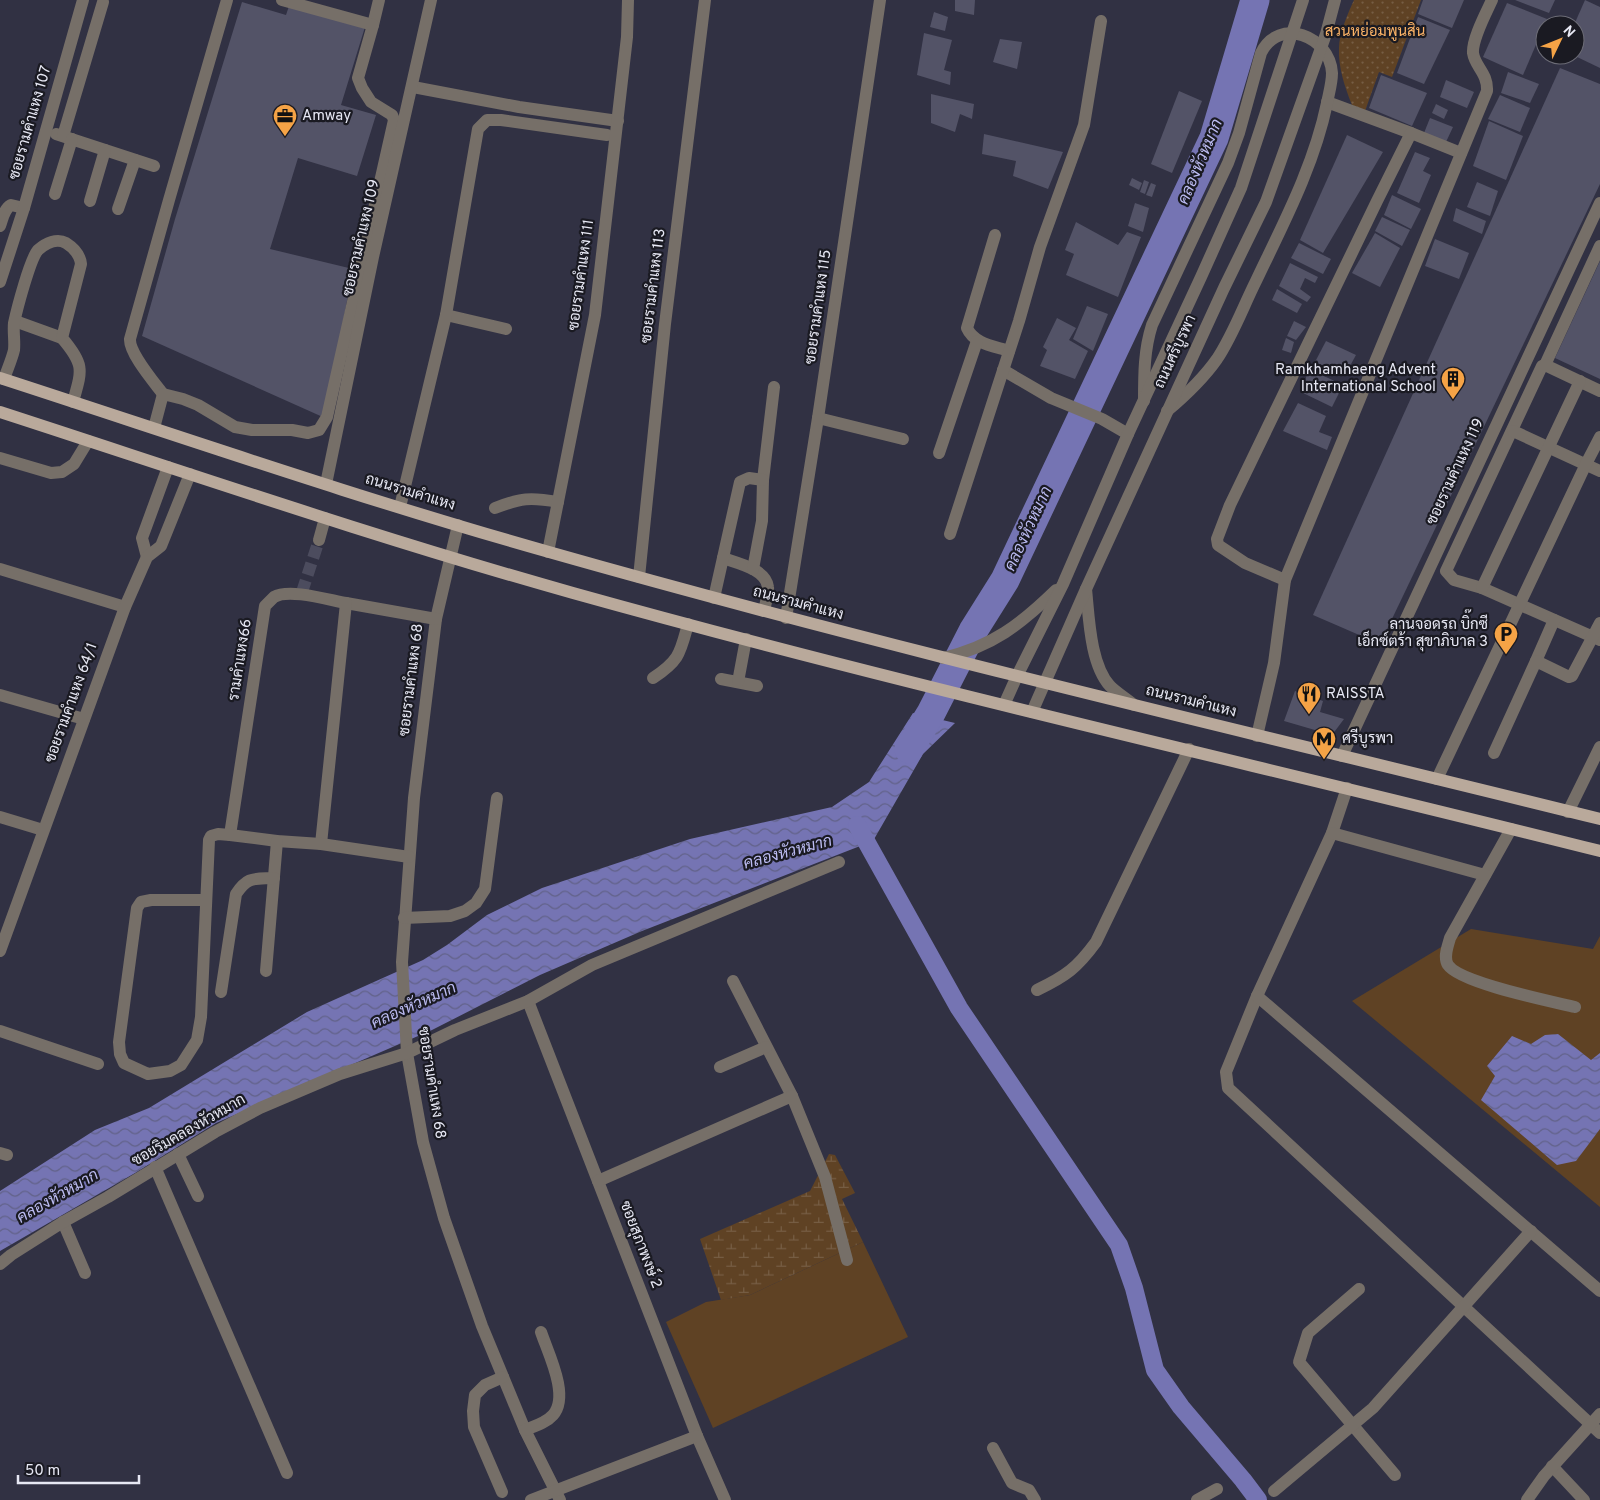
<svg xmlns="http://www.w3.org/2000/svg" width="1600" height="1500" font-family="Overpass,Sarabun,sans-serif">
	<defs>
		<pattern id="wetland-marsh" width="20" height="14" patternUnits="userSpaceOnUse" patternTransform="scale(1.25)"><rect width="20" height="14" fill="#5f4224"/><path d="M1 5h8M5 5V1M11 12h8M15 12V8" fill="none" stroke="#765d44"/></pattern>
		<pattern id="park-dots" width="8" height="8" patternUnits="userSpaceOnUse" patternTransform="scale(1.25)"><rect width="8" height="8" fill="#5f4224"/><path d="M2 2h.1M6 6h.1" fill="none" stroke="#765d44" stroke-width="1.8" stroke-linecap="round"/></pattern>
		<pattern id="water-waves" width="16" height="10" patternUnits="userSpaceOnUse" patternTransform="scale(1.25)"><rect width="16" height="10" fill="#7574b3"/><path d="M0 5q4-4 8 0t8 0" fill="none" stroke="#626289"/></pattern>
	</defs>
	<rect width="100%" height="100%" fill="#313143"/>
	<g fill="#5f4224">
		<polygon points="1471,929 1593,949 1600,936 1600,1207 1352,1001"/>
		<polygon points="863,1242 908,1337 713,1428 666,1322 706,1302 750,1295"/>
	</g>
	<polygon fill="url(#wetland-marsh)" points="829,1154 835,1155 855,1193 842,1199 863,1242 750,1295 721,1300 700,1239 810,1191"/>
	<path fill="url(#park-dots)" d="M1354 0H1421L1392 77 1379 72 1365 111 1352 105C1345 88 1338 67 1339 48 1339 34 1348 13 1354 0Z"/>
	<g fill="url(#water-waves)">
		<polygon points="913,713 955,723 923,754 873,841 642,931 540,975 432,1030 216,1123 135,1173 0,1251 0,1191 95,1130 149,1108 307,1012 423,960 447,945 487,915 542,888 690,839 832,807 869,782"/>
		<polygon points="1558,1034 1591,1060 1600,1053 1600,1129 1576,1161 1557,1165 1481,1100 1495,1076 1487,1066 1512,1036 1531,1044 1545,1035"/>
	</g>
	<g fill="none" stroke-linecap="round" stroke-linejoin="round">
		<polyline stroke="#7574b3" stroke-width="18" points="857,825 959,1008 1119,1245 1134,1288 1155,1370 1181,1407 1243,1480 1258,1500"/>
		<polyline stroke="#7574b3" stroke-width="29" points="909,749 931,713 973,631 1005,580 1214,138 1255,0"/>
	</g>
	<g fill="#535367">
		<polygon points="955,0 975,0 974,15 955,11"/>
		<polygon points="1423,0 1464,0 1452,28 1418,14"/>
		<polygon points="1515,0 1555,0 1549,13"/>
		<polygon points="1585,0 1600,7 1600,68 1575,56 1574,25"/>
		<polygon points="242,2 286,15 290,3 365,27 341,105 376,115 357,176 298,158 270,249 353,269 325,418 142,336 175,219"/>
		<polygon points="1507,3 1547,19 1523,75 1483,57"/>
		<polygon points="934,12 948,17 945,31 930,27"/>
		<polygon points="1418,17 1450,30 1424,84 1397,73"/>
		<polygon points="924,33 952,40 944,70 951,72 950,85 917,75"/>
		<polygon points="1000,39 1022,42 1017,69 993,62"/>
		<polygon points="1560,68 1600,84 1600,184 1380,644 1313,615"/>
		<polygon points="1508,72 1539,84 1530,103 1501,93"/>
		<polygon points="1381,75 1427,93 1412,126 1369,108"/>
		<polygon points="1446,80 1474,92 1467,108 1440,97"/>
		<polygon points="1179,91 1202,101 1172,173 1151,164"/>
		<polygon points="931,94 974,104 972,119 960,114 955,132 931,123"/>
		<polygon points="1500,95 1530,108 1520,132 1488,119"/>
		<polygon points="1436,104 1448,110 1444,119 1432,113"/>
		<polygon points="1430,118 1453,127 1446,142 1424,133"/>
		<polygon points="1489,121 1523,136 1506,180 1473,166"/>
		<polygon points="984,134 1063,152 1048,189 1013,176 1016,161 982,154"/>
		<polygon points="1347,135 1383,152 1323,253 1300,240"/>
		<polygon points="1415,152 1430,158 1423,171 1431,175 1419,203 1397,193"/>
		<polygon points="1132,178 1142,183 1139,190 1129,185"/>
		<polygon points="1144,180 1149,182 1145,194 1140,192"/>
		<polygon points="1477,182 1498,191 1490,216 1467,207"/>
		<polygon points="1151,183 1156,185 1152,197 1146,195"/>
		<polygon points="1392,195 1421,209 1411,229 1384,215"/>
		<polygon points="1135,203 1149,208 1143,232 1128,226"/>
		<polygon points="1456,208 1486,221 1482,234 1453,221"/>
		<polygon points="1382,217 1410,230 1402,246 1375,231"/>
		<polygon points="1076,222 1118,245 1127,232 1141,237 1118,297 1066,275 1074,254 1065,250"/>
		<polygon points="1375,233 1400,248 1380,287 1352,273"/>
		<polygon points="1435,239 1469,253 1459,279 1425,266"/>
		<polygon points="1299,243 1331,259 1323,274 1291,258"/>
		<polygon points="1600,261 1600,379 1555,358"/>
		<polygon points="1290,263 1318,277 1315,283 1305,278 1300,289 1311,297 1307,302 1279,286"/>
		<polygon points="1277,289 1302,304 1297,313 1272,300"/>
		<polygon points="1087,306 1108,314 1093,351 1073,339"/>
		<polygon points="1057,318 1076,328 1069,340 1088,351 1075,379 1040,366 1047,350 1043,347"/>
		<polygon points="1294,321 1306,327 1296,340 1287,336"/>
		<polygon points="1286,338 1294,342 1291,353 1282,350"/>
		<polygon points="1326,341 1356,355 1345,375 1315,362"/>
		<polygon points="1309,369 1343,385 1332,407 1301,392"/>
		<polygon points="1298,403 1326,416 1319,432 1332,437 1327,450 1283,431"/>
		<polygon points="1295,691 1323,701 1320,712 1344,719 1332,735 1284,721"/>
	</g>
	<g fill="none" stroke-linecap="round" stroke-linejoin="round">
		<polyline stroke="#4c4c5e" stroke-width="12" stroke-dasharray="12 6" stroke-linecap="butt" points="302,592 319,540"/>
		<g stroke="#766f68" stroke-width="12">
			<polyline points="373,25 379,0"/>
			<polyline points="413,87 519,107 618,121"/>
			<polyline points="1327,102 1411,133"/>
			<polyline points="56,134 154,166"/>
			<polyline points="63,136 103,2"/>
			<polyline points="55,194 72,139"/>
			<polyline points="90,201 105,150"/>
			<polyline points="118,209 135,160"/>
			<path d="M0 226C3 218 4 209 11 205L24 208"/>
			<path d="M995 235 967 328C974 344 994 346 1009 351"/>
			<polyline points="0,282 24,208 83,0"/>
			<polyline points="446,315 506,329"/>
			<polyline points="15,321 62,338"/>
			<polyline points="1545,365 1600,246"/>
			<polyline points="1003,370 1051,398 1102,419 1128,434"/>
			<path d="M4 379C7 370 12 359 14 350 15 341 13 332 14 323 17 309 30 259 38 250 46 243 57 238 66 243 74 248 80 255 81 264L62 338C85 365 82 370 73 402"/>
			<polyline points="1600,391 1545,365 1542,366 1446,571 1454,580 1482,588 1600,640"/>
			<path d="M163 394C154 382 129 353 130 339L169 200 227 0"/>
			<path d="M1144 401C1144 374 1144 350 1152 325L1228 163 1239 133 1261 53C1279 16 1330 36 1332 73 1332 83 1329 93 1327 103 1314 166 1283 224 1256 281 1243 307 1233 335 1217 359 1203 379 1186 395 1167 411"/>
			<polyline points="818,418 903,439"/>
			<polyline points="154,428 163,394 183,399 198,405 235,427 252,430 292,430 308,433 319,430 327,417 394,120 392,115 371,102 362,88 358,78 373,25 282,0"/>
			<polyline points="1513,431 1600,471"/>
			<polyline points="939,453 977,341"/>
			<polyline points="0,458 51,473 62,472 74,464 88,441"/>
			<polyline points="326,484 373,257 431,0"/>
			<polyline points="400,507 446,315 478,129 487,120 501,120 607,135"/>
			<path d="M495 508C521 498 530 497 558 502"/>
			<polyline points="458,525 436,619 414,798 402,962 407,1053 423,1142 444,1218 482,1326 525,1430 560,1500"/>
			<polyline points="950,534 1019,321 1040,247 1084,125 1101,21"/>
			<polyline points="319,540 325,518"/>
			<polyline points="548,552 595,315 627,37 628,0"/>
			<polyline points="147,557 142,538 168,467"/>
			<path d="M723 558C737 563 766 569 768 587 769 594 765 604 764 611"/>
			<polyline points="0,569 125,607"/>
			<polyline points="753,569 762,521 763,480 774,387"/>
			<polyline points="639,577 665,324 705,0"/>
			<polyline points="1285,580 1245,563 1218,545 1217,539 1230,505 1377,201 1411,133 1461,153"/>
			<polyline points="1482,588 1580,381"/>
			<path d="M1086 589C1089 617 1090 664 1110 686 1117 693 1127 699 1134 705"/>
			<polyline points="714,598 740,482 749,478 763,480"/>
			<polyline points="346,603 436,619"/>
			<polyline points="786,618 818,418 880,0"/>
			<path d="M943 658C992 647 1021 624 1056 590"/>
			<polyline points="1536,661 1554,620"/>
			<path d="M653 678C680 660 680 653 688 624"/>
			<polyline points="721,679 757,686"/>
			<polyline points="738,682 746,639"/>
			<polyline points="0,695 84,719"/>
			<polyline points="1004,705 1017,676 1063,584 1128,434 1201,277 1241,188 1303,0"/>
			<polyline points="1032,712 1086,589 1224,288 1266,202 1326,34 1335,0"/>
			<path d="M1257 736 1274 663 1285 580 1487 91C1488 73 1475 67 1473 53 1472 39 1486 13 1492 0"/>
			<polyline points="1494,753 1536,661 1569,677 1572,676 1600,623"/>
			<polyline points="1342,756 1600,203"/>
			<polyline points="1437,779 1586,464 1600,437"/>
			<polyline points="1347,788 1332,833 1257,996 1226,1072 1228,1088 1600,1433"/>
			<polyline points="1568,812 1600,747"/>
			<polyline points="0,817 43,830"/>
			<path d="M1511 829 1450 938C1448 946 1443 957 1448 965 1460 983 1550 1001 1575 1007"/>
			<polyline points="1332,833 1485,875"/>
			<path d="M230 835 265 606C268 603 271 600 274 597 289 588 329 600 346 603L321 844"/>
			<polyline points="206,900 151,900 141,902 137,908 119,1042 120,1054 124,1063 148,1074 170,1071 181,1065 197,1040 201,1017 209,840 211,836 218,834 230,835 277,841 321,844 409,857"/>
			<polyline points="404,918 450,916 465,911 476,903 485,889 497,798"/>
			<polyline points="0,951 125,607 147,557 161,546 190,474"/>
			<polyline points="266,971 277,841"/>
			<polyline points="733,981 792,1096"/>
			<path d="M1037 990C1066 976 1077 968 1096 942L1189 749"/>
			<path d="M221 992 236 894C248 876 254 879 274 878"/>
			<polyline points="1257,996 1600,1291"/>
			<polyline points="528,1001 697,1436 725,1500"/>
			<polyline points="0,1031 98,1064"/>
			<polyline points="720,1067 766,1047"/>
			<polyline points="0,1153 7,1155"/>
			<polyline points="178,1154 198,1196"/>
			<polyline points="155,1167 287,1473"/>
			<polyline points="598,1181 792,1096 825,1177 847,1260"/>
			<polyline points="63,1222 85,1273"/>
			<polyline points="0,1264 11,1255 63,1222 108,1197 215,1132 260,1108 340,1074 407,1053 455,1030 528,1001 592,965 839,862"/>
			<polyline points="1359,1289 1308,1333 1299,1362 1395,1475"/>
			<path d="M525 1430C535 1426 546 1423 553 1415 570 1396 548 1353 541 1332"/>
			<polyline points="993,1448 1012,1483 1029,1490 1035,1500"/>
			<polyline points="1552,1466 1584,1500"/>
			<polyline points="1274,1491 1373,1408 1531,1231"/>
			<polyline points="502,1492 474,1427 473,1411 475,1395 485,1385 503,1377"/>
			<polyline points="531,1500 697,1436"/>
			<polyline points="1197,1500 1217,1489"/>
			<polyline points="1527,1500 1544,1476 1600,1414"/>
		</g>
		<g stroke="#b9a99b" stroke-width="12">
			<path d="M0 378C182 437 364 500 549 552 897 651 1249 732 1600 819"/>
			<path d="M0 412C191 474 380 539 573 593 913 688 1258 765 1600 851"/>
		</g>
	</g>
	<defs>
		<symbol id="office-pin" viewBox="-11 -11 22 30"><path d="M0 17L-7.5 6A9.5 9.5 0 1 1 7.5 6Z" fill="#f5a346" stroke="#1a1a22"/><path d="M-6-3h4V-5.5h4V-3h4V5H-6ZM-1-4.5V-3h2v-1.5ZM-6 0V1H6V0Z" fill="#111"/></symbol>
		<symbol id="building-pin" viewBox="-11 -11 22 30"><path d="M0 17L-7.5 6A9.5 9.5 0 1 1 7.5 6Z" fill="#f5a346" stroke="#1a1a22"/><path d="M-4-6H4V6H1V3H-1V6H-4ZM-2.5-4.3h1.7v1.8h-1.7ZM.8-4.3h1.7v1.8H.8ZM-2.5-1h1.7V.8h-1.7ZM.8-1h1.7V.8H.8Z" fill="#111"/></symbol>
		<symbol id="parking-pin" viewBox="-11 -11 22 30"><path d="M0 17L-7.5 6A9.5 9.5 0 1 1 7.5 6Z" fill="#f5a346" stroke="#1a1a22"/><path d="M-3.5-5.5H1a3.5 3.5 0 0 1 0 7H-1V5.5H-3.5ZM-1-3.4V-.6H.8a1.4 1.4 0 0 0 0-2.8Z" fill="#111"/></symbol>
		<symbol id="restaurant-pin" viewBox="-11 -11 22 30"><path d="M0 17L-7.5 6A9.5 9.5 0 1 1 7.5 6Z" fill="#f5a346" stroke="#1a1a22"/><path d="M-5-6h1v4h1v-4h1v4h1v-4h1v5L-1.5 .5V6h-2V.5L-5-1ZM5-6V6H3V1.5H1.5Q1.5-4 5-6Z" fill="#111"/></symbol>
		<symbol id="metro-pin" viewBox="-11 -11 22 30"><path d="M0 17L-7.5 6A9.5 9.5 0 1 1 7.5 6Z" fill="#f5a346" stroke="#1a1a22"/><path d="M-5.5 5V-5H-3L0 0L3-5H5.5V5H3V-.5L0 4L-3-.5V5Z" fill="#111"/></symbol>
	</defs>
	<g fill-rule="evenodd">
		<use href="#office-pin" x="271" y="102" width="28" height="38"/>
		<use href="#building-pin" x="1439" y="365" width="28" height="38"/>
		<use href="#parking-pin" x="1492" y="620" width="28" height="38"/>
		<use href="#restaurant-pin" x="1295" y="680" width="28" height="38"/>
		<use href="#metro-pin" x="1310" y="725" width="28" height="38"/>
	</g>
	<g text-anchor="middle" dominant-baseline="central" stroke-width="4.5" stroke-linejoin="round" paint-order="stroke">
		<g font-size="15" fill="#fdb467" stroke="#1a1a22">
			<text x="1375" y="32">สวนหย่อมพูนสิน</text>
		</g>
		<g font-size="15" fill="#e7e8f4" stroke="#1a1a22" text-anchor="start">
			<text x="302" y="116">Amway</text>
			<text x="1436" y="370" text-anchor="end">Ramkhamhaeng Advent<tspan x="1436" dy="17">International School</tspan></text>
			<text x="1488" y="625" text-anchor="end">ลานจอดรถ บิ๊กซี<tspan x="1488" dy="17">เอ็กซ์ตร้า สุขาภิบาล 3</tspan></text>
			<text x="1326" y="694">RAISSTA</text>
			<text x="1342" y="739">ศรีบูรพา</text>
		</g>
		<g font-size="15" fill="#e7e8f4" stroke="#1a1a22">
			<text transform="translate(31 123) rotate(-74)">ซอยรามคำแหง 107</text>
			<text transform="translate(362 238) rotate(-77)">ซอยรามคำแหง 109</text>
			<text transform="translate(582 275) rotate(-82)">ซอยรามคำแหง 111</text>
			<text transform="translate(654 286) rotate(-83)">ซอยรามคำแหง 113</text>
			<text transform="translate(819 307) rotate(-82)">ซอยรามคำแหง 115</text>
			<text transform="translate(1176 352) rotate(-65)">ถนนศรีบูรพา</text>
			<text transform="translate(1456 472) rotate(-65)">ซอยรามคำแหง 119</text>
			<text transform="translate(410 493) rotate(17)">ถนนรามคำแหง</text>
			<text transform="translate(798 604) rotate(15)">ถนนรามคำแหง</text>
			<text transform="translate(241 660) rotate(-81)">รามคำแหง66</text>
			<text transform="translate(412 680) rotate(-83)">ซอยรามคำแหง 68</text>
			<text transform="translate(1191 702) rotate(14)">ถนนรามคำแหง</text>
			<text transform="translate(72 703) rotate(-70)">ซอยรามคำแหง 64/1</text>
			<text transform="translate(431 1083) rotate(81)">ซอยรามคำแหง 68</text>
			<text transform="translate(189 1131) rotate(-30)">ซอยริมคลองหัวหมาก</text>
			<text transform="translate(640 1245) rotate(69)">ซอยสุภาพงษ์ 2</text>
		</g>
		<g font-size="16" font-style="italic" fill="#bbbbf1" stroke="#1a1a22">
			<text transform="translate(1201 162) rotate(-67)">คลองหัวหมาก</text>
			<text transform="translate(1029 529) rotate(-65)">คลองหัวหมาก</text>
			<text transform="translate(788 853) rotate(-15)">คลองหัวหมาก</text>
			<text transform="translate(414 1006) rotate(-24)">คลองหัวหมาก</text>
			<text transform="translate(58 1197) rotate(-30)">คลองหัวหมาก</text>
		</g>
	</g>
	<g transform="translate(1560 40) rotate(47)"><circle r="24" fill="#1a1a22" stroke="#6c6c76"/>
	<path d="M0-4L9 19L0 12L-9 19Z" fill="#f5a346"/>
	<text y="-8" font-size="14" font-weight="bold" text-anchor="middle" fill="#e7e8f4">N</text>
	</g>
	<path d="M18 1475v8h121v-8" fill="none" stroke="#e7e8f4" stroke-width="2.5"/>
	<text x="25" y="1475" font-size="15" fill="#e7e8f4" stroke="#1a1a22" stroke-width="4" paint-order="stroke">50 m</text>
</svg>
